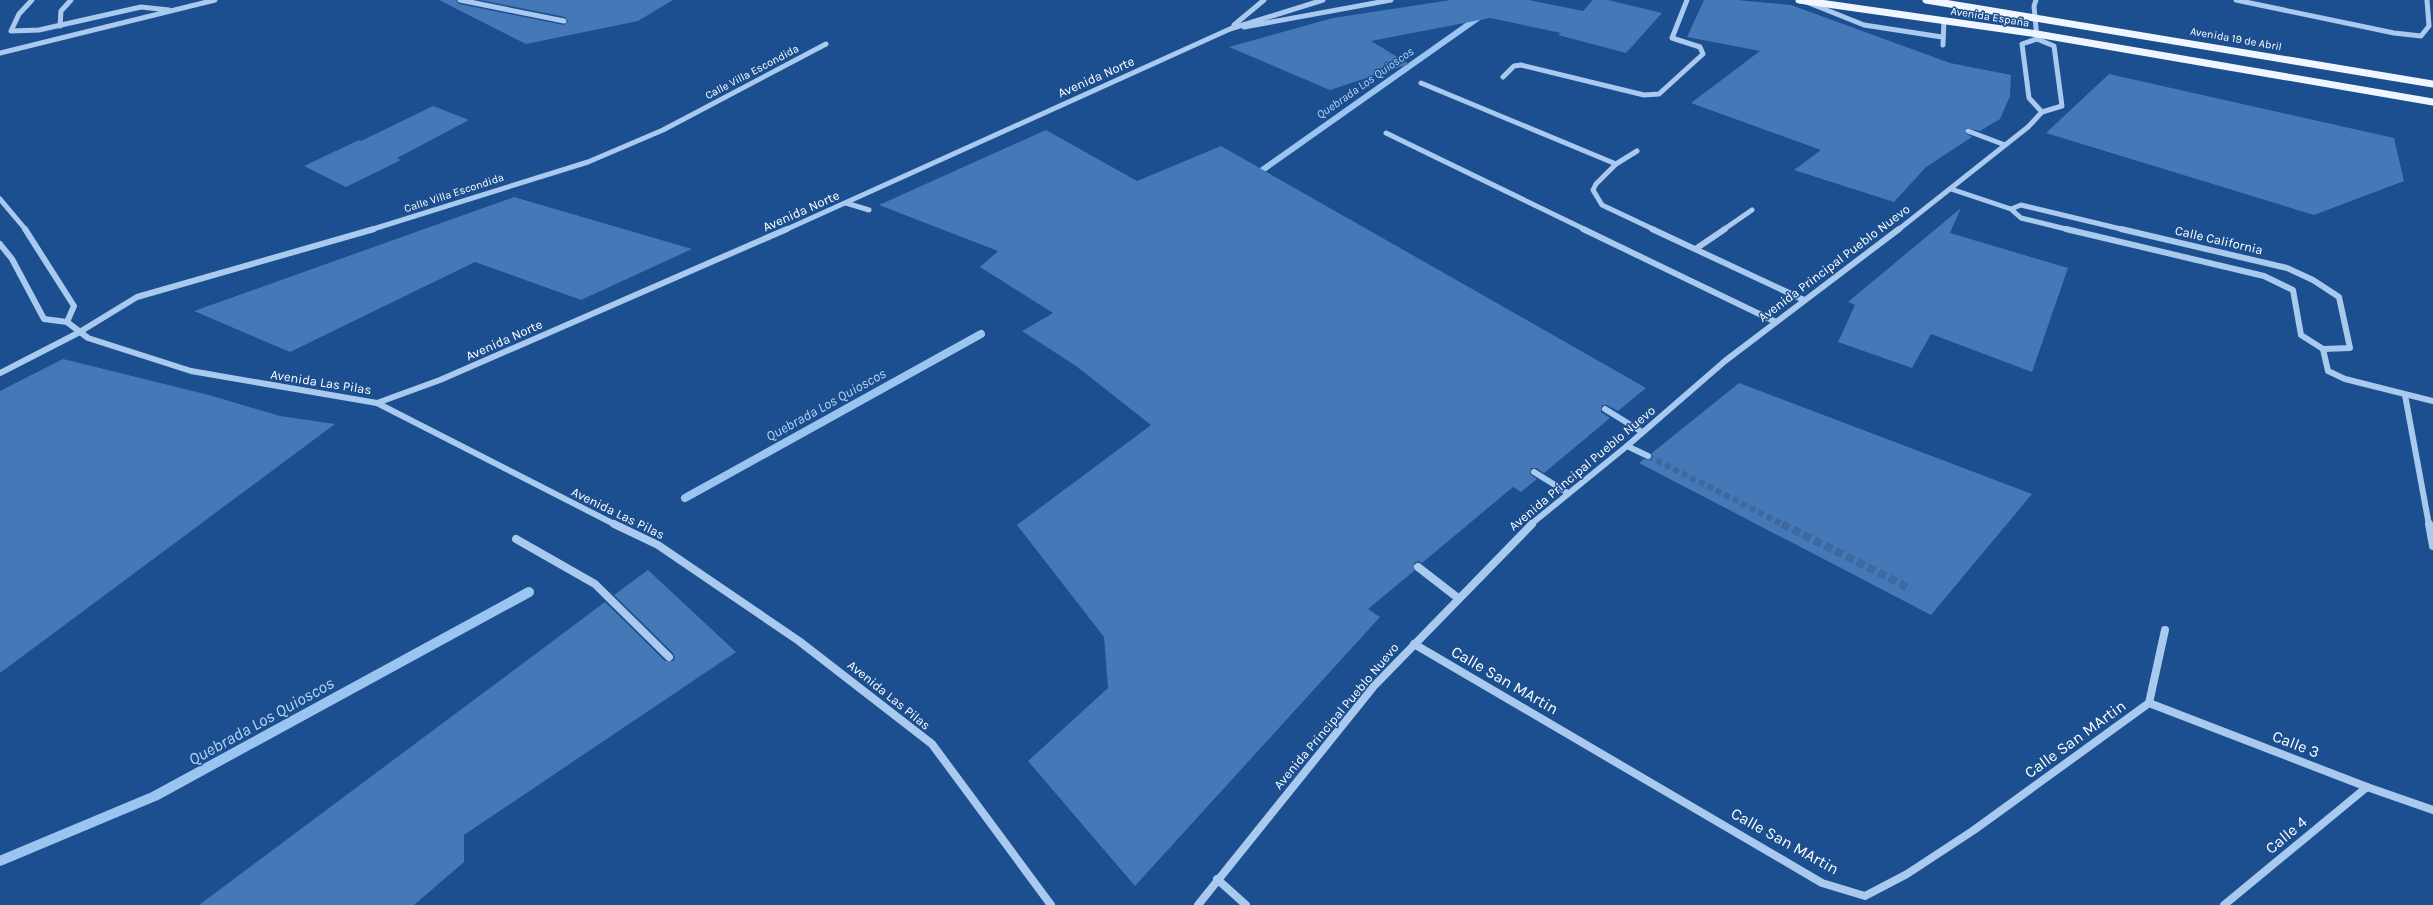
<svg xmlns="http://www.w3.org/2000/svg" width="2433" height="905" font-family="Karla,sans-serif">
	<rect width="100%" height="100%" fill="#1b4f8f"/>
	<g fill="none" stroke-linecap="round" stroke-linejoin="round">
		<polyline stroke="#9cc4f0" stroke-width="6" points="1254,176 1482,15"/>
		<polyline stroke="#9cc4f0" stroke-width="8" points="685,498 981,334"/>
		<polyline stroke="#9cc4f0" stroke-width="10" points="0,861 155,796 529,592"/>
	</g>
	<g fill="#4478b7">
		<polygon points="439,0 456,0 459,4 564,25 568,21 565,17 480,0 673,0 638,21 526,44"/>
		<polygon points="1451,0 1529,0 1583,11 1593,0 1608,0 1662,13 1626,53 1558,35 1561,33 1490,18 1371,41 1409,64 1330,90 1229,47 1333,18"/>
		<polygon points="1704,0 1737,0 1791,5 1950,63 2011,75 2010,96 2000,119 1980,131 1966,128 1965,133 1972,137 1926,167 1894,202 1794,170 1821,150 1691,103 1760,51 1687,37"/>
		<polygon points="2109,74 2394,138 2404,181 2314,215 2046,133"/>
		<polygon points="433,106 469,120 397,158 401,160 346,187 304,166 359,140 361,141"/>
		<polygon points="1046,130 1137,181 1221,146 1646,388 1618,411 1607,405 1602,405 1601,412 1610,418 1544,473 1536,468 1531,468 1530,474 1537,479 1521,492 1513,487 1422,563 1418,561 1414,563 1414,571 1368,609 1380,617 1135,886 1028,761 1108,688 1104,637 1017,525 1151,425 1076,366 1022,331 1053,313 980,267 998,251 879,205"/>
		<polygon points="514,197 692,249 581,300 475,262 290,352 194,311"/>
		<polygon points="1961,208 1950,233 2068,268 2032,372 1931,334 1912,368 1838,342 1855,305 1848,302"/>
		<polygon points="63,359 209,395 280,416 335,424 0,673 0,391"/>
		<polygon points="1739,383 2032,494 1931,615 1639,463 1644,459 1651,460 1652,453"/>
		<polygon points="648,570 736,652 464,835 464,862 414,905 199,905 605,602 665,661 673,661 675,658 673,653 614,595"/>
	</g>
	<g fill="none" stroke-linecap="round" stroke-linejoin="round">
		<polyline stroke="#3d69a0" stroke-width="6" stroke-dasharray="6 3.5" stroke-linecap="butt" points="1648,456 1784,525"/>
		<polyline stroke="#3d69a0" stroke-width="8" stroke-dasharray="8 4" stroke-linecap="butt" points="1782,524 1911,589"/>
		<g stroke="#a9c9ee" stroke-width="5">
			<polyline points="32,0 19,14 11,31 39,30 141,7 169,10"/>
			<polyline points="460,0 564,21"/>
			<polyline points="2036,0 2034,6 2037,39"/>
			<polyline points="2236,0 2394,33 2421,36 2429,26 2427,0"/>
			<polyline points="1804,1 1864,25 1942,37"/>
			<polyline points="1234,25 1264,0"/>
			<polyline points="60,26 61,11 71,0"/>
			<polyline points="1244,27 1391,0"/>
			<polygon points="2037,39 2054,46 2062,106 2042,112 2029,98 2022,44"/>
			<polyline points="1943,45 1944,20"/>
			<polyline points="0,53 215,0"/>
			<polyline points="1503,77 1514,66 1521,65 1644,95 1659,94 1703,54 1700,47 1672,38 1687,0"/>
			<polyline points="1421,83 1616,164 1596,184 1593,190 1602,205 1655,230"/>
			<polyline points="1968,131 2005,145"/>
			<polyline points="1386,133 1586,230"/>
			<polyline points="1616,164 1637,151"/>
			<polyline points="1951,189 2011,209"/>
			<polyline points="0,199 26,230"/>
			<polyline points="846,203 869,210"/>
			<polyline points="370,230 588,162 663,130 826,44"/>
			<polyline points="785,230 1230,29 1323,0"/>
			<polyline points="1723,230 1752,210"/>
			<polyline points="1898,230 2028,127 2042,112"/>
			<polyline points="2070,230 2021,218 2011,209 2021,205 2125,230"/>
		</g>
		<g stroke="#a9c9ee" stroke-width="6">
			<polyline points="25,229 74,306 67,322"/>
			<polyline points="1583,229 1776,322"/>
			<polyline points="1652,229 1804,300"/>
			<polyline points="2066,229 2264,276 2293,290 2301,335 2323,349"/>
			<polyline points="2121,229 2287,268 2313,280 2339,297 2350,348 2323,349"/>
			<polyline points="0,244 12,259 44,319 67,322 88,338 191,371 377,403 616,525"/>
			<polyline points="1697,248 1725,229"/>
			<polyline points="2323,349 2328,371 2345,379 2433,401"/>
			<polyline points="0,373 78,333 137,297 374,229"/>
			<polyline points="2405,395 2429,525"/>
			<polyline points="377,403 440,380 787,229"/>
			<polyline points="1605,409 1642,432"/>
			<polyline points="1627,446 1648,456"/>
			<polyline points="1534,472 1568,493"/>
			<polyline points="1530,525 1627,446 1725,361 1899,229"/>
		</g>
		<g stroke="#a9c9ee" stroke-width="8">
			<polyline points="614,524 658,545 799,641 932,744 1051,905"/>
			<polyline points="2429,524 2433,546"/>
			<polyline points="516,539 595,584 669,657"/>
			<polyline points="1418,567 1458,598"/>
			<polyline points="1414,644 1822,883 1865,896 1907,874 1974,830 2149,703 2165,630"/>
			<polyline points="2149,703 2367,787 2433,810"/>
			<polyline points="1217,879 1246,905"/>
			<polyline points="1198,905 1374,686 1532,524"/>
			<polyline points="2224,905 2367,787"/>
		</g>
		<g stroke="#f0f6ff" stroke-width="7">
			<polyline points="1799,0 2037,34 2433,102"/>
			<polyline points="1926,0 2433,84"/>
		</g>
	</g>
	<g text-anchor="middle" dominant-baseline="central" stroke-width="3" stroke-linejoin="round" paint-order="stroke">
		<g font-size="11" fill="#fff" stroke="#1b4f8f">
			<text transform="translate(1990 17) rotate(9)">Avenida España</text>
			<text transform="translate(2236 39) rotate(10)">Avenida 19 de Abril</text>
			<text transform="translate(752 72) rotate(-28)">Calle Villa Escondida</text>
			<text transform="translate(454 193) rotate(-18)">Calle Villa Escondida</text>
		</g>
		<g font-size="12" font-style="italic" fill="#b5d3f5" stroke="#1b4f8f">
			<text transform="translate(1365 83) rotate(-35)">Quebrada Los Quioscos</text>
		</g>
		<g font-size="13" fill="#fff" stroke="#1b4f8f">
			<text transform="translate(1096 77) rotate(-24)">Avenida Norte</text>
			<text transform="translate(801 211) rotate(-24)">Avenida Norte</text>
			<text transform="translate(2219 240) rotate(13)">Calle California</text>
			<text transform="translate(1834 263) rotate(-37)">Avenida Principal Pueblo Nuevo</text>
			<text transform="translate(504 340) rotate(-24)">Avenida Norte</text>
			<text transform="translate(321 382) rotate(9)">Avenida Las Pilas</text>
			<text transform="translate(1582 468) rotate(-40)">Avenida Principal Pueblo Nuevo</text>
			<text transform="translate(618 513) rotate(26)">Avenida Las Pilas</text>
			<text transform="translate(889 695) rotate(39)">Avenida Las Pilas</text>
			<text transform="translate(1336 716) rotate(-50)">Avenida Principal Pueblo Nuevo</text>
		</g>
		<g font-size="14" font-style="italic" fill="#b5d3f5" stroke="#1b4f8f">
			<text transform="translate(826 405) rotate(-29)">Quebrada Los Quioscos</text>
		</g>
		<g font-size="16" fill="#fff" stroke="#1b4f8f">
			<text transform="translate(1505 680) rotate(30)">Calle San MArtin</text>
			<text transform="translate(2075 739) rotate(-36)">Calle San MArtin</text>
			<text transform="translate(2296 744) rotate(21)">Calle 3</text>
			<text transform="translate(2286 835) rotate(-40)">Calle 4</text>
			<text transform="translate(1785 841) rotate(29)">Calle San MArtin</text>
		</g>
		<g font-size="17" font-style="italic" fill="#b5d3f5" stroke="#1b4f8f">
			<text transform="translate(261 721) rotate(-29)">Quebrada Los Quioscos</text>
		</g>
	</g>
</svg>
